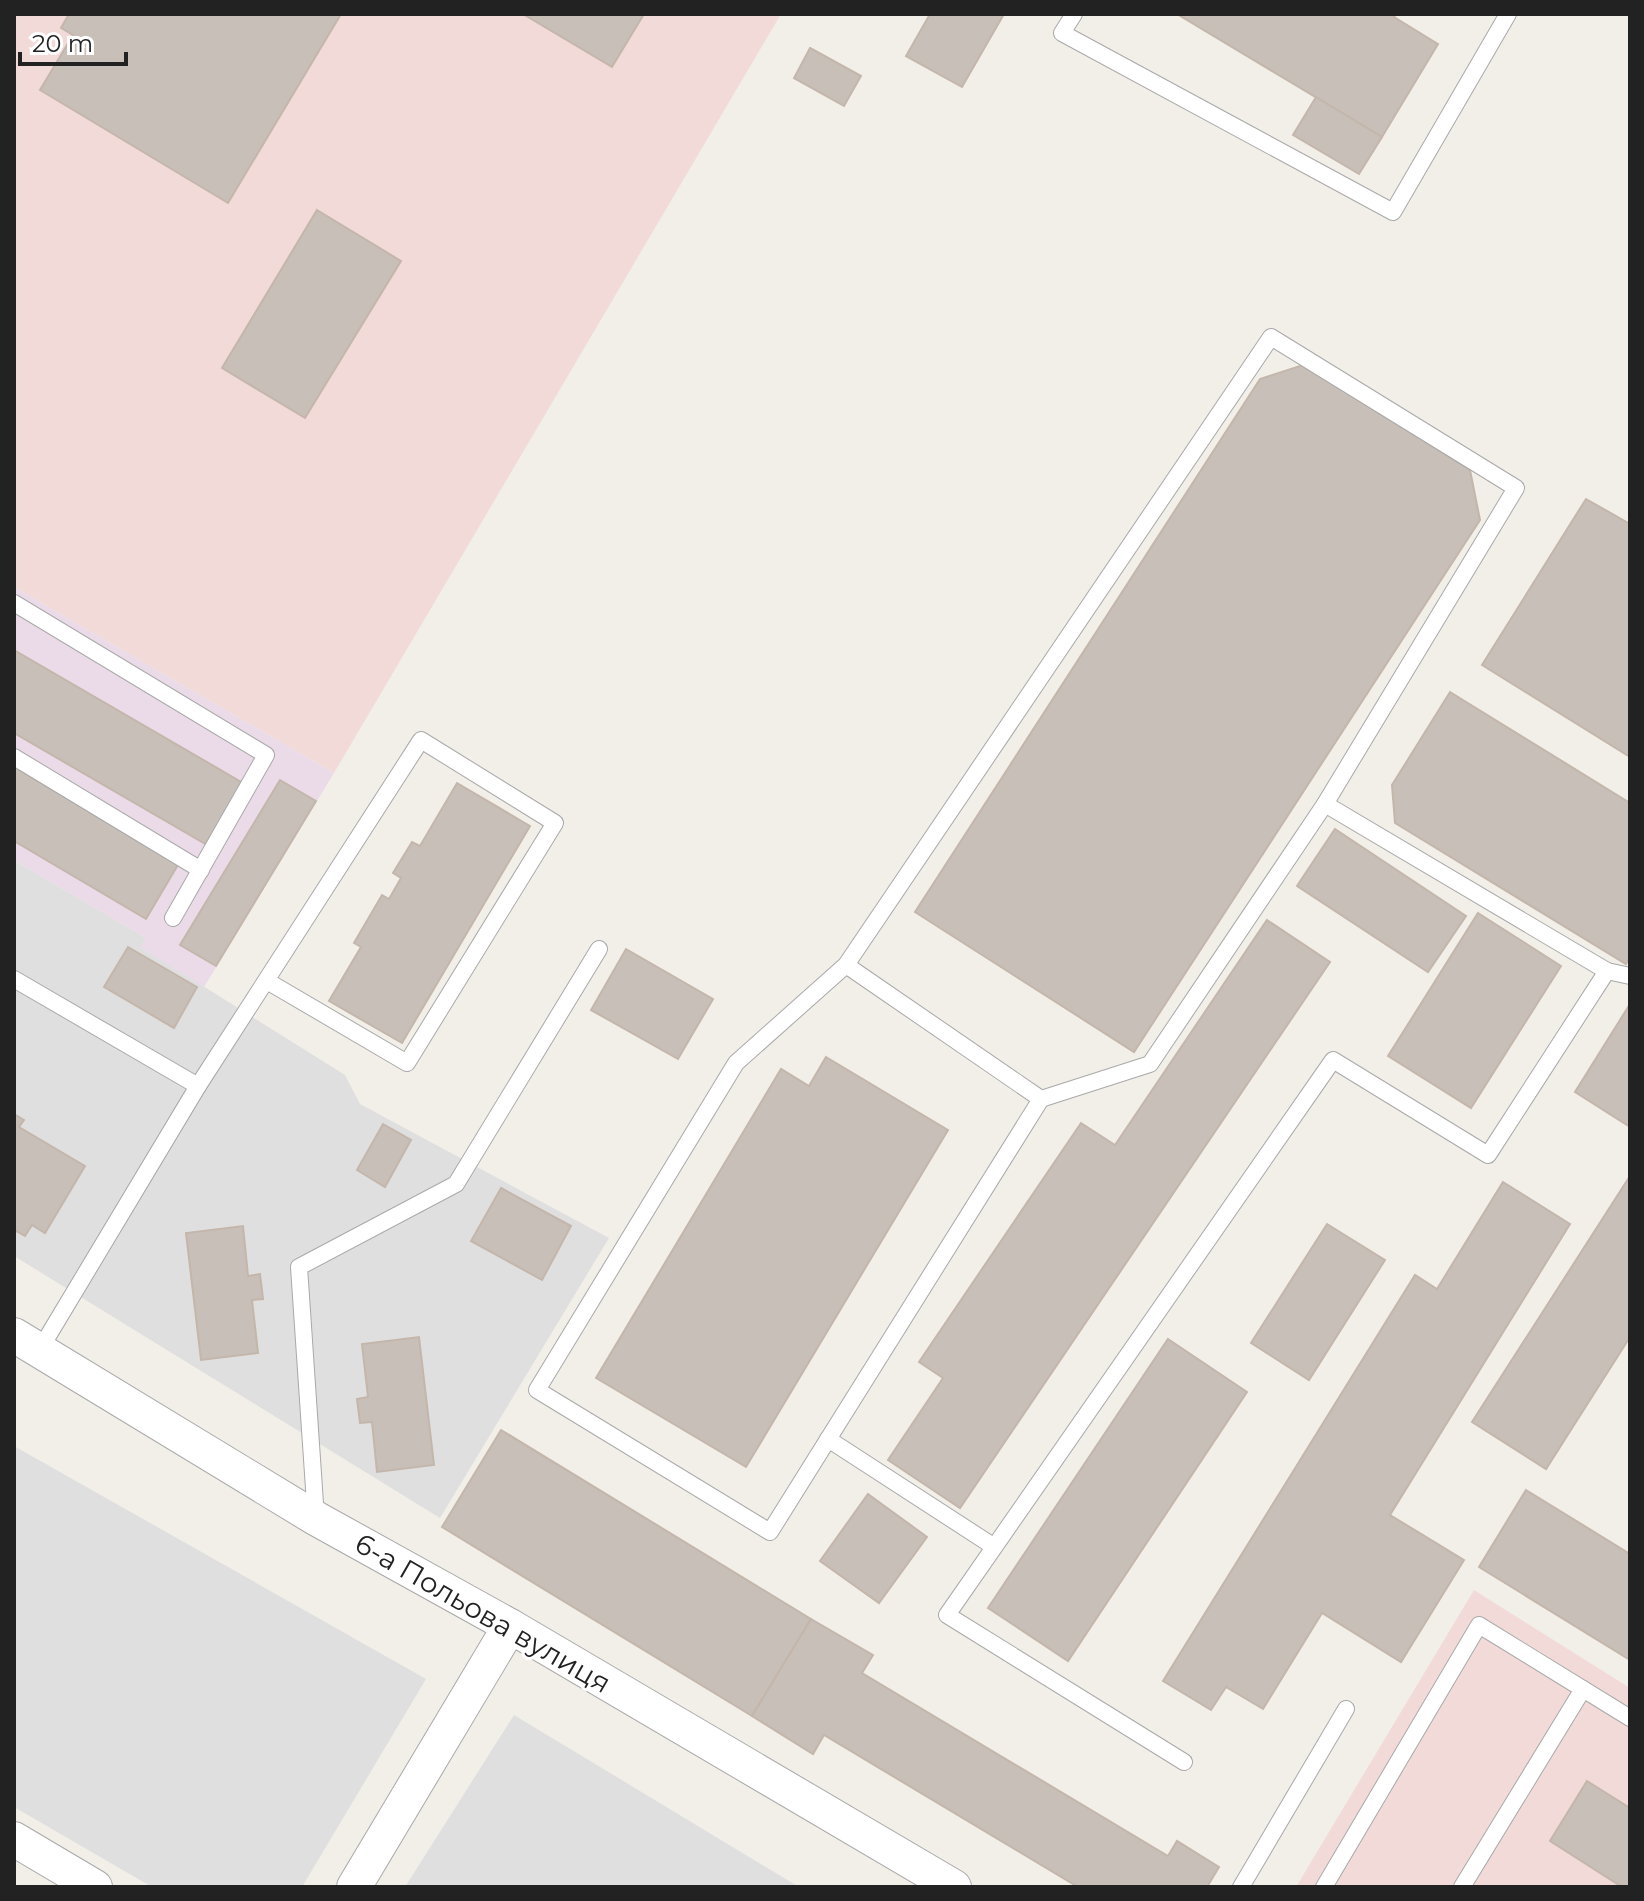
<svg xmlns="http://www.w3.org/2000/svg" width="1644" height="1901" font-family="Montserrat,sans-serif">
	<rect width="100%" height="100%" fill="#f2efe9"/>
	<g fill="#e0dfdf">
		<polygon points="14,860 146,938 141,947 345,1075 360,1104 609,1238 440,1518 14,1256"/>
		<polygon points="14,1446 426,1679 302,1887 152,1887 14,1807"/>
		<polygon points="514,1715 799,1887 405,1887"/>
	</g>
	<g fill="#f2dad9">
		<polygon points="14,14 781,14 334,773 14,587"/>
		<polygon points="1474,1590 1630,1688 1630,1887 1296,1887"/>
	</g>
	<polygon fill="#ebdbe8" points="14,587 334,773 204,987 140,947 146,938 14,860"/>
	<g fill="#c7bfb8" stroke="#c4b6ab" stroke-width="2">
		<polygon points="69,14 341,14 228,203 40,90 73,35 61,28"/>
		<polygon points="523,14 644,14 612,67"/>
		<polygon points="930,14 1004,14 962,87 906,56"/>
		<polygon points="1177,14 1396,14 1394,17 1438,44 1382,137"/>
		<polygon points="810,48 861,76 844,106 794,78"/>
		<polygon points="1316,97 1382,137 1359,174 1293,135"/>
		<polygon points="317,210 401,261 305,418 222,368"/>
		<polygon points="1303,365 1470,470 1480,520 1134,1052 915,912 1260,379"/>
		<polygon points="1586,499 1630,524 1630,757 1482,665"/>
		<polygon points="14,650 243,783 207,845 14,733"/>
		<polygon points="1450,692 1630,803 1630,957 1626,964 1395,823 1392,785"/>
		<polygon points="14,767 179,863 146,919 14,841"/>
		<polygon points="280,780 316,801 216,966 180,945"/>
		<polygon points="457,783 530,826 402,1043 329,1001 361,947 354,943 382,895 389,899 401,878 393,873 412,842 420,846"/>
		<polygon points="1335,829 1466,916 1428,972 1297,886"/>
		<polygon points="1478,913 1561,966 1471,1108 1388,1056"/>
		<polygon points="1267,920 1330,962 960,1508 888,1460 943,1378 919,1362 1081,1123 1115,1145"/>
		<polygon points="128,947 197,987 174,1028 104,987"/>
		<polygon points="626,949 713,999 678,1059 591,1010"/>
		<polygon points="1630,1004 1630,1127 1575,1092"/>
		<polygon points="826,1057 948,1130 746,1467 596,1378 781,1069 809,1086"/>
		<polygon points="14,1114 24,1120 19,1127 85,1166 45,1233 32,1225 25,1236 14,1230"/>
		<polygon points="383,1124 411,1140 385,1187 357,1170"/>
		<polygon points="1630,1176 1630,1337 1546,1469 1472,1422"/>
		<polygon points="1503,1182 1570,1224 1390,1515 1464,1560 1401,1662 1322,1613 1263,1709 1226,1687 1211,1710 1163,1681 1415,1275 1437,1289"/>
		<polygon points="501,1188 571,1226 542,1280 471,1241"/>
		<polygon points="1327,1224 1385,1260 1309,1380 1251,1343"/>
		<polygon points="243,1226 248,1276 260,1274 263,1299 252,1300 258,1353 201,1360 186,1233"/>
		<polygon points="419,1337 434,1465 377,1472 372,1422 360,1423 357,1399 368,1397 362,1344"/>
		<polygon points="1168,1339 1247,1392 1068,1661 988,1608"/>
		<polygon points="501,1430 811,1619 752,1716 442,1527"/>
		<polygon points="1526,1490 1630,1554 1630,1660 1479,1567"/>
		<polygon points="868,1494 927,1537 879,1603 820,1561"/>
		<polygon points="811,1619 873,1655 862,1673 1168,1856 1177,1841 1219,1867 1207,1887 1078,1887 824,1735 813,1754 752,1716"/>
		<polygon points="1587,1781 1630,1808 1630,1887 1622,1887 1550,1841"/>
	</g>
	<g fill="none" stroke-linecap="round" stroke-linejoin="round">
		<defs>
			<g id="lane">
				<polyline points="1074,14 1062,33 1393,212 1508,14"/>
				<polyline points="14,603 266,755 173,918"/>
				<polyline points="14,757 201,870"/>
				<polyline points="846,965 1041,1099 770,1532 537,1390 736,1063 846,965 1271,337 1516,488 1325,804 1607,971 1630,976"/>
				<polyline points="14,979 198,1086 39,1351"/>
				<polyline points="198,1086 421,740 555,823 407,1063 267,981"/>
				<polyline points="1041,1099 1150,1064 1325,804"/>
				<polyline points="828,1439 993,1546"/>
				<polyline points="316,1518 299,1267 456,1184 599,949"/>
				<polyline points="1184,1762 947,1615 1333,1060 1488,1155 1607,971"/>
				<polyline points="1241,1887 1346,1709"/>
				<polyline points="1324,1887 1479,1625 1630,1718"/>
				<polyline points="1462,1887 1583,1689"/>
			</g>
			<g id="street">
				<polyline points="14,1335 317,1519 510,1626 954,1887"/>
				<polyline points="14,1839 95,1887"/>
				<polyline points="354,1887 510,1626"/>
			</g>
		</defs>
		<use href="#lane" stroke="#a9a9a9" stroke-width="18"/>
		<use href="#street" stroke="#a9a9a9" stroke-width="36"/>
		<use href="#lane" stroke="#fff" stroke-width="16"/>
		<use href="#street" stroke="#fff" stroke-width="34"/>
	</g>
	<g text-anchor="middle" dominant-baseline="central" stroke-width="6" stroke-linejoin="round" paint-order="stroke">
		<g font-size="28" fill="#222" stroke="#fff">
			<text transform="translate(483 1613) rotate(30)">6-а Польова вулиця</text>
		</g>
	</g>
	<rect width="1644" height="1901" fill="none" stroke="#222222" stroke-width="32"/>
	<path d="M20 52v12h106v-12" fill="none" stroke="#222222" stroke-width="4"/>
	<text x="32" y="52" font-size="24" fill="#222222" stroke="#ffffff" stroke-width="6" paint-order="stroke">20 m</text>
</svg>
